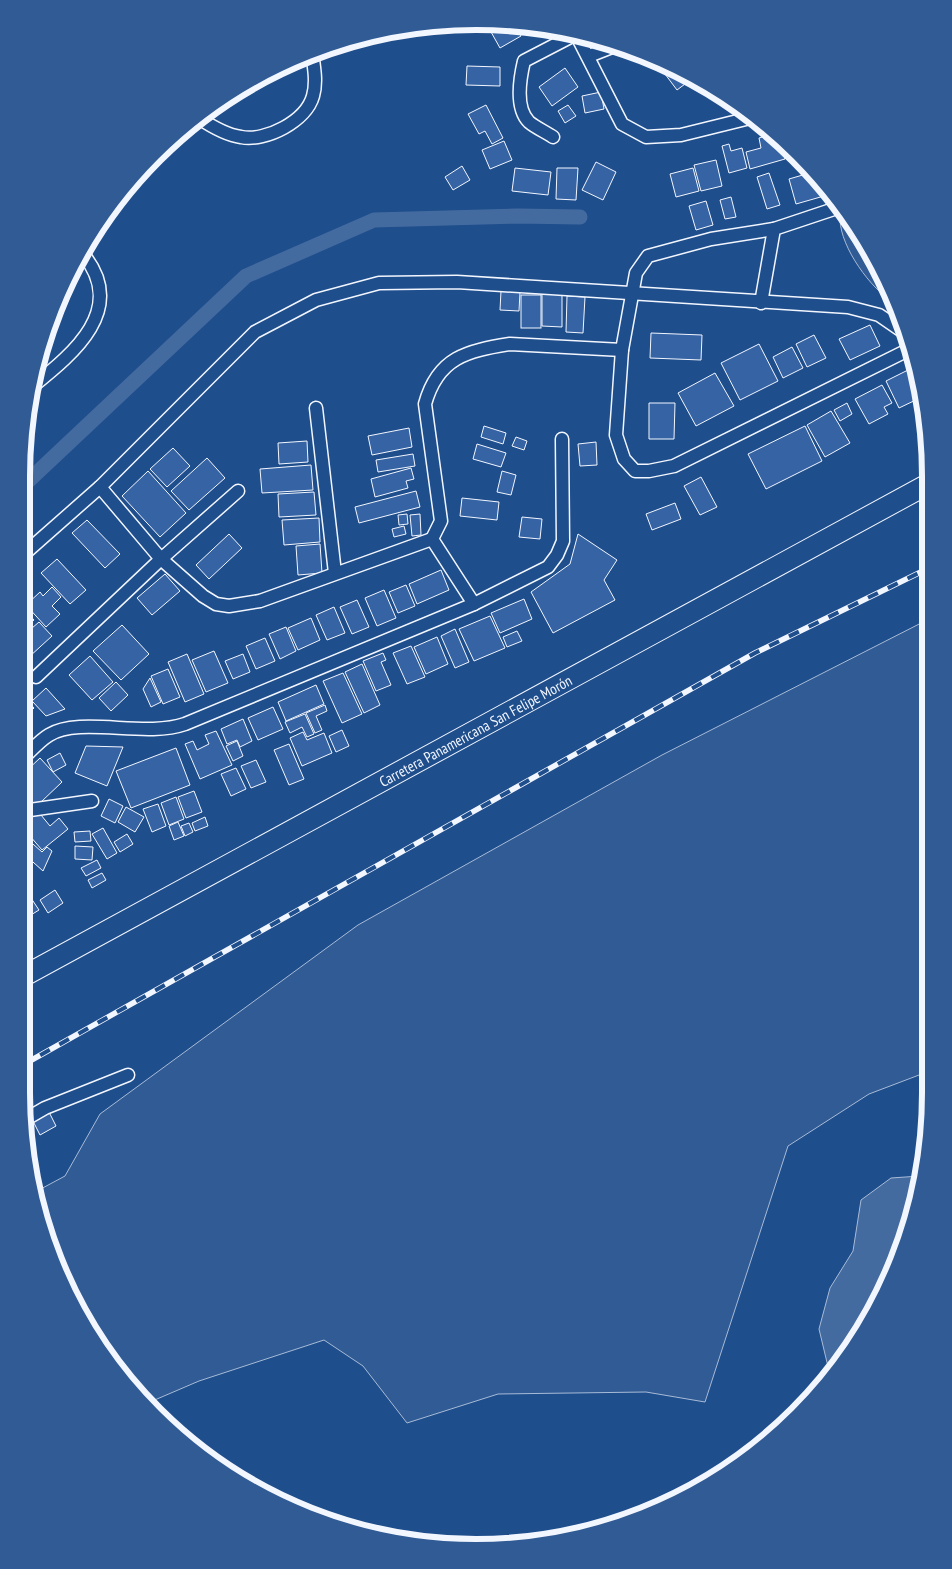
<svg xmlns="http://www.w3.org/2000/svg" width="952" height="1569" font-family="'PT Sans Narrow',sans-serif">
	<rect width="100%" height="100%" fill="#1f4e8c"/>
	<g fill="#305b95" stroke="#a8bbd7">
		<path d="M848 218 870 249 894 303C871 289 841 248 840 220Z"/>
		<polygon points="929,619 927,1072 869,1094 788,1146 705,1402 646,1392 498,1394 407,1423 363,1366 324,1340 199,1381 150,1402 115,1370 45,1239 37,1191 65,1176 100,1114 358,925 662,755"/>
	</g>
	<polygon fill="#446ba0" stroke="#a8bbd7" points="920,1176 896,1267 837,1370 830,1375 819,1329 830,1288 853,1251 861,1200 891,1178"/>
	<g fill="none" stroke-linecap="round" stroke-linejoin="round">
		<polyline stroke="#446ba0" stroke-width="15" points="25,484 246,276 374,220 517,216 580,217"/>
	</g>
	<g fill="#3563a3" stroke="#f2f6ff">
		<polygon points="505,22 520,25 516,27 521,36 500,48 486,23"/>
		<polygon points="657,61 677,68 693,78 677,90 656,62"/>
		<polygon points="467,66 500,67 500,86 466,85"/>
		<polygon points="565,68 578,87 552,106 539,87"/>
		<polygon points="601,92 604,109 585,113 582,96"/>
		<polygon points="486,105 503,138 492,144 485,131 479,134 468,114"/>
		<polygon points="568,105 576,116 565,123 558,111"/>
		<polygon points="773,134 780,141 785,159 750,169 746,152 761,148 759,138"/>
		<polygon points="504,141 512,160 490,169 482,150"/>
		<polygon points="729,144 731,151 742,148 747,168 729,173 722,146"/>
		<polygon points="716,160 722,186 701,191 694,165"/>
		<polygon points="596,162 616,172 603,200 582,190"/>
		<polygon points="462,166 470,180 453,190 445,177"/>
		<polygon points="515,168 551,172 548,195 512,191"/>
		<polygon points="557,168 578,168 576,200 556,199"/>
		<polygon points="693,168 699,191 676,197 670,174"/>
		<polygon points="813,172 831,194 796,204 789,179"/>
		<polygon points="769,173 780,205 767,209 757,177"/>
		<polygon points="731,197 736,217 725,219 720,200"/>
		<polygon points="706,201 713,225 696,230 689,206"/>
		<polygon points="501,291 520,292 519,311 500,310"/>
		<polygon points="542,292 562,293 562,327 542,326"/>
		<rect x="521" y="295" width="20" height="33"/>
		<polygon points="567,296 585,297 583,333 566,332"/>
		<polygon points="870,325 880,346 850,360 839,339"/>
		<polygon points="651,333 702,335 701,360 650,358"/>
		<polygon points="814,335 826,358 807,367 796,344"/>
		<polygon points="759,344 778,381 740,400 721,363"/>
		<polygon points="792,347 803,368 783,378 773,357"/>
		<polygon points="914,367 920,398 899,408 886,381"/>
		<polygon points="715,373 734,406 696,426 678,393"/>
		<polygon points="882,385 892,403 884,407 888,414 869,424 855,399"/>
		<polygon points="649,403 675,403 674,439 649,439"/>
		<polygon points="847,403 852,414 840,421 834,410"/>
		<polygon points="831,411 850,443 825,457 807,425"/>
		<polygon points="484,426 506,433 503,444 481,437"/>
		<polygon points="805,426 822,461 766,489 748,454"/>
		<polygon points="409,428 412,447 372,455 368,436"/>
		<polygon points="516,437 527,441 524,450 512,446"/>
		<polygon points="307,441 308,462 279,464 278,443"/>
		<polygon points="596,442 597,465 580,466 578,444"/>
		<polygon points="477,444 506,453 501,467 473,459"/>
		<polygon points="173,448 190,466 167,487 150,469"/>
		<polygon points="413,454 415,466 378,472 376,460"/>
		<polygon points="207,458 225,478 189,510 171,491"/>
		<polygon points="311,465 313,490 262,493 260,469"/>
		<polygon points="411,468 414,479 406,481 408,488 375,497 371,479"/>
		<polygon points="148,471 186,513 160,537 122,496"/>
		<polygon points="502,471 516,475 511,495 497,492"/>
		<polygon points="701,477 717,507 700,515 684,486"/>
		<polygon points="416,491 420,507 359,523 355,507"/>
		<polygon points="314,492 316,515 279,517 278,494"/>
		<polygon points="462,498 499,502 497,520 460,516"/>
		<polygon points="675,503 681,519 652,530 646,514"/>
		<polygon points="407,514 408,524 399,525 398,515"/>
		<polygon points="420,514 421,535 412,536 410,515"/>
		<polygon points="522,517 542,519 540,539 519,537"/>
		<polygon points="319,518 320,542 284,545 282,520"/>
		<polygon points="87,520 120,554 105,568 72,533"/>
		<polygon points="404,526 406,534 394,537 392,529"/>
		<polygon points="229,534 242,548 209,579 196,565"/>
		<polygon points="578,534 617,560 604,580 615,600 553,633 531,592 570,564"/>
		<polygon points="320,544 322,573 298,575 296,546"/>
		<polygon points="57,559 86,590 70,604 41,573"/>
		<polygon points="441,570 449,590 417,604 409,584"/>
		<polygon points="165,574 180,591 152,615 137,598"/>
		<polygon points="406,585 415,606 398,613 389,592"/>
		<polygon points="52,587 61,597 52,606 60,614 46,627 26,605 40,592 43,596"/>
		<polygon points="384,590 396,618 377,626 365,598"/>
		<polygon points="524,599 532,619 500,633 491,613"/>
		<polygon points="357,600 369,627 352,634 340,607"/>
		<polygon points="334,607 345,633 327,640 316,615"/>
		<polygon points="24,609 34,620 24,628"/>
		<polygon points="490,616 505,648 474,661 459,629"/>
		<polygon points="311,618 320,640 298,650 288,628"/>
		<polygon points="39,622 52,636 29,657 24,651 24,635"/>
		<polygon points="122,625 149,654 121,680 93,651"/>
		<polygon points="286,627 296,651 280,659 269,634"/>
		<polygon points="455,629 469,662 455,668 441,636"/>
		<polygon points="517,631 522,641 507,647 503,637"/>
		<polygon points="437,637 448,664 426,674 414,647"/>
		<polygon points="265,638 275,661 256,669 246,646"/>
		<polygon points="411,646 425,677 407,684 393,653"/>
		<polygon points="214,651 228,683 206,692 192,660"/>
		<polygon points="383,653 386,660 381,662 391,685 376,691 363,661"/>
		<polygon points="187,654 204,694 185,702 168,662"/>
		<polygon points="243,654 250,672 233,679 225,661"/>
		<polygon points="90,656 113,682 92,700 69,675"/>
		<polygon points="362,664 380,705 364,713 345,672"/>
		<polygon points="168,669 180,697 163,704 151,676"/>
		<polygon points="343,673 362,714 342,723 323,681"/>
		<polygon points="150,678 161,702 151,707 143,689"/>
		<polygon points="116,682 128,695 111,711 99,698"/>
		<polygon points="316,685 324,704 286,721 278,702"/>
		<polygon points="46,688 65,709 46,716 32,701"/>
		<polygon points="24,697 34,708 23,719"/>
		<polygon points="325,705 327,711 316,716 322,730 315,733 306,713"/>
		<polygon points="273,707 283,729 258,740 248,718"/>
		<polygon points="305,714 314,734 307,737 302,727 290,733 285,722"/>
		<polygon points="243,719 252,741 240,747 237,740 227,744 221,729"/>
		<polygon points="342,730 349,746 336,752 329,736"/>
		<polygon points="216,731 232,765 200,779 185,744 193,741 197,750 209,744 205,735"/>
		<polygon points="303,732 307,740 324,733 332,753 302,766 290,738"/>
		<polygon points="237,741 243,756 233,761 226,746"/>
		<polygon points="289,744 304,779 289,785 274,750"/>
		<polygon points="86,746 123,747 107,786 75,773"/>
		<polygon points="176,748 190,785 131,808 116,771"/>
		<polygon points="60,753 66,765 53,772 47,760"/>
		<polygon points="40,758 62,782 41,802 25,807 23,774"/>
		<polygon points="256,760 266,782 251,788 241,766"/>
		<polygon points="236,768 246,789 231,796 221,774"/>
		<polygon points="194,791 202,812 186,818 178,797"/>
		<polygon points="176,797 184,819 169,825 161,803"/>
		<polygon points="109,799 123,806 115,823 101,816"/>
		<polygon points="158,804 166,826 152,832 143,809"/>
		<polygon points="126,807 144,817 135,832 118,822"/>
		<polygon points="41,815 50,826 59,818 68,829 42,850 23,828 23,817"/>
		<polygon points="205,817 208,826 195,831 192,823"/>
		<polygon points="178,822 184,836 174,840 169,826"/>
		<polygon points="189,823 193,832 185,836 181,826"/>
		<polygon points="103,828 117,853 107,859 92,834"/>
		<polygon points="90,831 91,841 75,842 74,832"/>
		<polygon points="127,834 133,844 120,852 114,842"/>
		<polygon points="33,844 42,852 47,847 52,851 43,871 24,854"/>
		<polygon points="75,846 93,847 92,860 75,859"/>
		<polygon points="97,860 101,868 86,876 81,868"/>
		<polygon points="26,867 32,877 22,883 23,869"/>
		<polygon points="102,873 106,880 92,888 88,880"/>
		<polygon points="23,886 31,898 22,903 22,887"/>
		<polygon points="55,890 63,903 48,913 40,900"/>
		<polygon points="31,898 39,910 26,918 22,912 22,904"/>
		<polygon points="49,1112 56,1126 40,1135 33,1121"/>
	</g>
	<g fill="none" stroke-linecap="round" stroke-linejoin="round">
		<defs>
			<g id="street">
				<polyline points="589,56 617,45"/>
				<path d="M199 118C211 126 226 135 241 137 266 142 306 121 313 96 317 82 314 67 312 53"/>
				<path d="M553 137C546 132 536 128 529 122 515 108 520 78 524 61L576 34 622 124 646 137 681 135 754 117"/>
				<polyline points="774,229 711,239 648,256 636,273 622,350 616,435 624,459 635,471 649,471 674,466 910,349"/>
				<polyline points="761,303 774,229 840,207"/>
				<path d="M33 386C74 353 128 309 83 254"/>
				<polyline points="316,408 335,573"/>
				<polyline points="100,487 161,559 203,596 216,604 229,606 260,601 432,539"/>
				<polyline points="24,554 100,487 255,332 316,300 379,283 457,282 848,307 879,315 908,335"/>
				<path d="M474 604 432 539 441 521 425 404C438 357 467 351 510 344L622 350"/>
				<polyline points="36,677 161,559 238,491"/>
				<path d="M23 758C31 751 39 741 49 735 80 716 145 738 185 724L474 604 548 567 557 555 563 541 562 439"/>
				<polyline points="23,811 92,801"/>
				<polyline points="26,1119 45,1108 128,1075"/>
			</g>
			<g id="primary">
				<path id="s1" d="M22 977 930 483"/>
			</g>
		</defs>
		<use href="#street" stroke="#f2f6ff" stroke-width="15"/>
		<use href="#primary" stroke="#f2f6ff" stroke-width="22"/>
		<use href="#street" stroke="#1f4e8c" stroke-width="12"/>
		<use href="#primary" stroke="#1f4e8c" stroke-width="20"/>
		<defs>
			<polyline id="rail" points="21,1066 755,653 929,568"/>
		</defs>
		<use href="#rail" stroke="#f2f6ff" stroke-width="5.5"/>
		<use href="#rail" stroke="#1f4e8c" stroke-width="4" stroke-dasharray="11" stroke-linecap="butt"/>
	</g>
	<g text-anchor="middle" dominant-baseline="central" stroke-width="4" stroke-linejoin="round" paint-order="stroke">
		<g font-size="15" fill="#f2f6ff" stroke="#1f4e8c">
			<text stroke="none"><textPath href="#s1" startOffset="516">Carretera Panamericana San Felipe Morón</textPath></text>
		</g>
	</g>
	<path d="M0 0H952V1569H0ZM476 30H476A446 446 0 0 1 922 476V1093A446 446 0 0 1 476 1539H476A446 446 0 0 1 30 1093V476A446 446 0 0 1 476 30Z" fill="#305b95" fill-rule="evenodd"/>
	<path fill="none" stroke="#f2f6ff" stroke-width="6" d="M476 30H476A446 446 0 0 1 922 476V1093A446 446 0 0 1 476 1539H476A446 446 0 0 1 30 1093V476A446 446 0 0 1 476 30Z"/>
</svg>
